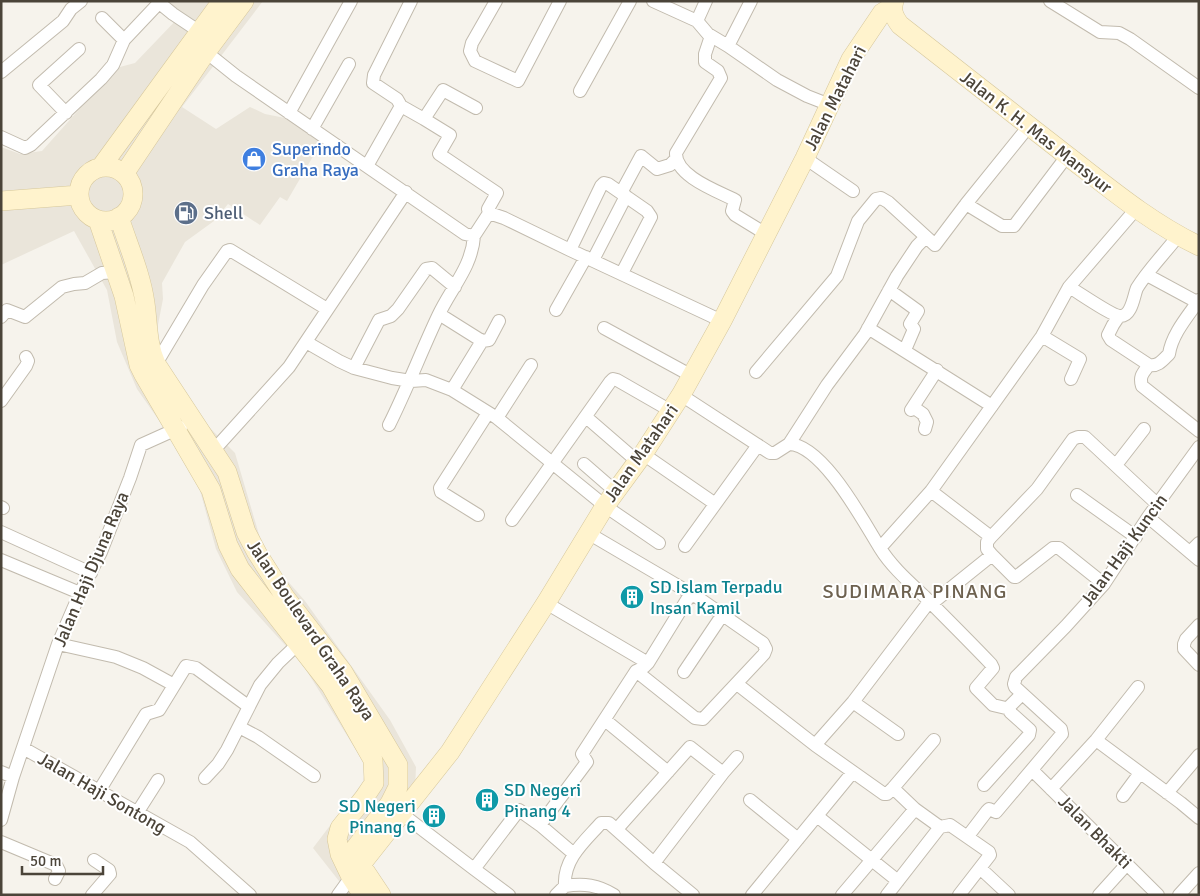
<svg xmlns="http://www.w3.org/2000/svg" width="1200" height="896" font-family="Signika,sans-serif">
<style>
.residential{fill:#eae5da}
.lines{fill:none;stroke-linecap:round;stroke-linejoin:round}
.street-casing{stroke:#c2bbae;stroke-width:14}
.secondary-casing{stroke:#d6c79b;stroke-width:20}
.street{stroke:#fff;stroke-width:12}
.secondary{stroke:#fff3cd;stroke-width:19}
.labels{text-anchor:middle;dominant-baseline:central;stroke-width:4;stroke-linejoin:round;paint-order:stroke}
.street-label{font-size:18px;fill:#4b4439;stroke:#fff}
.shop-label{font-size:18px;fill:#366cbe;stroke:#fff;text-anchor:start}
.service-label{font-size:18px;fill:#4e5e75;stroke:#fff;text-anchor:start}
.culture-label{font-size:18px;fill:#0d838f;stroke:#fff;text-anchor:start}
.quarter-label{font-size:20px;letter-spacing:1px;fill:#6e6250;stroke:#fff}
</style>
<rect width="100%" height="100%" fill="#f6f3ec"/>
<path class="residential" d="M164 1H263L182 107 216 129 250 107 265 114 285 118 322 141 287 201 280 197 260 225 228 204 214 221 185 242 162 283 163 299 151 361 160 378 235 453 265 555 305 601 390 720 416 767 415 790 364 866 388 895H350L313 848 363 782 366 766 303 665 237 592 216 549 195 472 137 389 117 342 107 290 74 231 1 265V147L20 154 42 151 116 68 135 63 181 15Z"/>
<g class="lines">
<g class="street-casing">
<path id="street" d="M157 1 173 14 200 32
M496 1 472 43 470 51 475 61 518 81 560 1
M653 1 697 21 708 34 728 46 777 80 807 96 830 105
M1050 1 1100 32 1119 33 1130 39 1199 88
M102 18 124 40
M697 21 706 1
M711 36 705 54V62L718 71 721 78 676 153C675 176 717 191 735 200L732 211 735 215 766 234
M728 46 751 1
M206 52 236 76 465 234 474 236 489 213 504 218 570 250 722 321
M1 72 63 21 71 9 81 1
M580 91 630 1
M401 106 424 119 443 90 476 108
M66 113 39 85 79 49
M289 113 351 1
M424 119 450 135 439 154 497 193 488 209 489 213
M312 129 349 64
M1 137 25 148 31 145 101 79 113 65 124 40 159 3
M805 158 853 191
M367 166 401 106 397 99 373 83 374 75 411 1
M621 193 641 156 657 169 670 165 676 159
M966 204 1002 226H1014L1067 156
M570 250 601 186 604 183 608 184 647 211 651 217 622 273
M593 260 626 196
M1147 275 1197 302
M1069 287C1078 292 1112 316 1120 316 1132 317 1134 294 1137 288 1148 270 1165 253 1178 236
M889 290 918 311 910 324 914 329 905 350
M556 310 586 257
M439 314 482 341
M1119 316 1113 325 1108 335 1111 340 1149 365C1143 373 1139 376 1142 386L1199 431
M1 317 7 310 25 317 62 287 74 284 85 283 102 273 116 272
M604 328 692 376
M868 328 992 406
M1042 336 1080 359 1071 379
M306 342 339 361 354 368 392 378 411 381 426 380 452 390 497 418 605 506 659 543
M156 364 203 285 227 251 230 250 327 309
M1149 365C1158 367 1163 360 1169 354 1172 334 1188 316 1199 300
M354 368 379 320 391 316 398 309 426 269 432 268 455 287
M756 372 837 276 858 221 876 199 881 198 888 202 935 245 966 204 1029 126
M452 390 482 341 489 340 499 321
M681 395 770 453H775L789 444 827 385 865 334 897 276 917 246 926 237
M1 401 26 366 28 361 26 357
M913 407 923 414 927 422 925 429
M911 410 937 370
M586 417 638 462
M497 418 531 365
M389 425C407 389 421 352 438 316 451 288 472 267 474 236
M789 444C823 445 863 521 880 548 891 566 908 581 924 596 946 618 969 641 991 664L993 668 976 688 993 705 1010 709
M213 451 289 367 406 192
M643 454 714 503
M584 464 615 491
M1116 465 1144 429
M931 491 991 537 1037 489 1073 439 1078 437H1085L1157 504
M1077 495 1136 537
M1 507 3 508
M478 515 441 492 440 488 488 413
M1148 517 1199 560
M512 520 610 382 613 379 617 380 671 411
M1 532 91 573
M588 533 697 597 763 643 766 649 764 654 703 719 695 718 636 671
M991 537 987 542V549L992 555 1014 577H1016L1053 548H1059L1104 584
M685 546 758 445
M880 548 931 491 1042 336 1069 287 1136 209
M1190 552 1199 543
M1 560 80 593
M546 603 648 663
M931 604 992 555
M1199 625 1186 639 1184 644V649L1199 665
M58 644 116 657 143 668 174 685
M684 672 723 614
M737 684 815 745 884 794H887L893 788 934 740
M853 702 898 734
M605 720 668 772
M239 727 258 737 314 776
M1096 740 1181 803 1199 818
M815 745 853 702 929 602
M23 748 190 842 250 895
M1032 770 1158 895
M1 772 13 777
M205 778 218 764 227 750 260 685 278 663 299 643
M984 785 1029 735 1030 730 1010 712V706L1022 694
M1051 789 1096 740 1138 687
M99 791 146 714 159 710 186 666 196 668 248 706
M1167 793 1199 755
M1123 796 1140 773
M750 800 798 839
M137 813 158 780
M402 814 474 869 509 895
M817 816 898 881
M1 820 13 777 58 644 80 593 101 552 130 478 141 445 181 427
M540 825 587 762 582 754 636 671 644 667 648 663 688 598 693 596
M940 827 950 825 989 852 990 855 959 895
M617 829 690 747 723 773
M968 836 987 811 989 809 996 812 1062 734 1061 729 1015 687 1014 684 1016 677 1066 626 1104 584 1148 517 1199 447
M1 842 56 865 59 871 55 879
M654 863 723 773 737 757
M980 868 1009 895
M474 869 519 810 540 825 574 854
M565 886C563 859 585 841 601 823H609L654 863 693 895
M92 895 110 874 109 870 94 860
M338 895 351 877
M556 895 565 886C584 883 598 885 614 895
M752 895 852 773
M842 895 915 809
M887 895 940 827 915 809 893 788
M1099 895 1127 864
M1179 895 1199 873"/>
</g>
<g class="secondary-casing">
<path id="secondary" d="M894 1C891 11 894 17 900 25 955 68 1010 111 1065 154 1108 187 1149 222 1199 246
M101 167 222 1
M79 194a27 27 0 1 1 54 0a27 27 0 1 1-54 0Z
M124 174 206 52 244 1
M1 201 79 195
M119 217C128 245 141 274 145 303 148 324 147 344 156 364L227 472 246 532 257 553 285 597 343 672 398 765V787L390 803 356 847 355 856 381 895
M98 220 124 296 139 365 144 375 211 490 228 545 240 569 331 686 373 760 374 783 364 798 340 828 337 839 340 854 351 877 363 895
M351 877 450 752 546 603 605 506 643 454 681 395 722 321 805 158 851 59 882 13 892 7"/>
</g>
<use href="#street" class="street"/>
<use href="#secondary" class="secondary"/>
</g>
<defs>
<g id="shop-disc" transform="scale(1.25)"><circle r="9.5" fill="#3f7fe0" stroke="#fff"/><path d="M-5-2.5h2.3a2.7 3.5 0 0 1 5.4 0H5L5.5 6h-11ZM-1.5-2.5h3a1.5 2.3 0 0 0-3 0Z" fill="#fff"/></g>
<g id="fuel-disc" transform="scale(1.25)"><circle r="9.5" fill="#5c6f8a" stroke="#fff"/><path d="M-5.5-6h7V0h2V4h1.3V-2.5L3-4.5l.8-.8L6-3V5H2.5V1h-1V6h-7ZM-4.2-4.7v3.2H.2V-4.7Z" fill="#fff"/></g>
<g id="building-disc" transform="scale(1.25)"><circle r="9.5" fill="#0f9aa8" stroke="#fff"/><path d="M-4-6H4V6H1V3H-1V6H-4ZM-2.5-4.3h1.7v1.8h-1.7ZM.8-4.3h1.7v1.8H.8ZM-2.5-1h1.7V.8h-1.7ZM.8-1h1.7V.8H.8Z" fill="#fff"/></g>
</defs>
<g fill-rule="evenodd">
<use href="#shop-disc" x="254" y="159"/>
<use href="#fuel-disc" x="186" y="213"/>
<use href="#building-disc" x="632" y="597"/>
<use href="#building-disc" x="487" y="800"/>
<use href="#building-disc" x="434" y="816"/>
</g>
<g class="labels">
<g class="street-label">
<text transform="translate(835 98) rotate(-63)">Jalan Matahari</text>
<text transform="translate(1036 132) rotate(38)">Jalan K. H. Mas Mansyur</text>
<text transform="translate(641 453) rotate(-55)">Jalan Matahari</text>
<text transform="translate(1124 550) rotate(-54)">Jalan Haji Kuncin</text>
<text transform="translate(91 569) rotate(-67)">Jalan Haji Djuna Raya</text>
<text transform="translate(311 630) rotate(56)">Jalan Boulevard Graha Raya</text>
<text transform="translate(102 793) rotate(30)">Jalan Haji Sontong</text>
<text transform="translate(1095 832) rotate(45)">Jalan Bhakti</text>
</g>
<g class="shop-label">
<text x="272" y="149">Superindo<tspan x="272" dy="21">Graha Raya</tspan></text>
</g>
<g class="service-label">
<text x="204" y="213">Shell</text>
</g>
<g class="culture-label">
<text x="650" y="587">SD Islam Terpadu<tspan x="650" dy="21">Insan Kamil</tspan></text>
<text x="504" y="790">SD Negeri<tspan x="504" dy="21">Pinang 4</tspan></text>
<text x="416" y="806" text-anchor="end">SD Negeri<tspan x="416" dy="21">Pinang 6</tspan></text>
</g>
<g class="quarter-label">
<text x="915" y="591">SUDIMARA PINANG</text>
</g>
</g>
<rect width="1200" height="896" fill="none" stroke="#4b4439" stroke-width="5"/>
<path d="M22 866v8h81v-8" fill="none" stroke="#4b4439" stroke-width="2.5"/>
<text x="30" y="866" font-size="15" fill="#4b4439" stroke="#ffffff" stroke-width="4" paint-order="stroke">50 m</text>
</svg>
